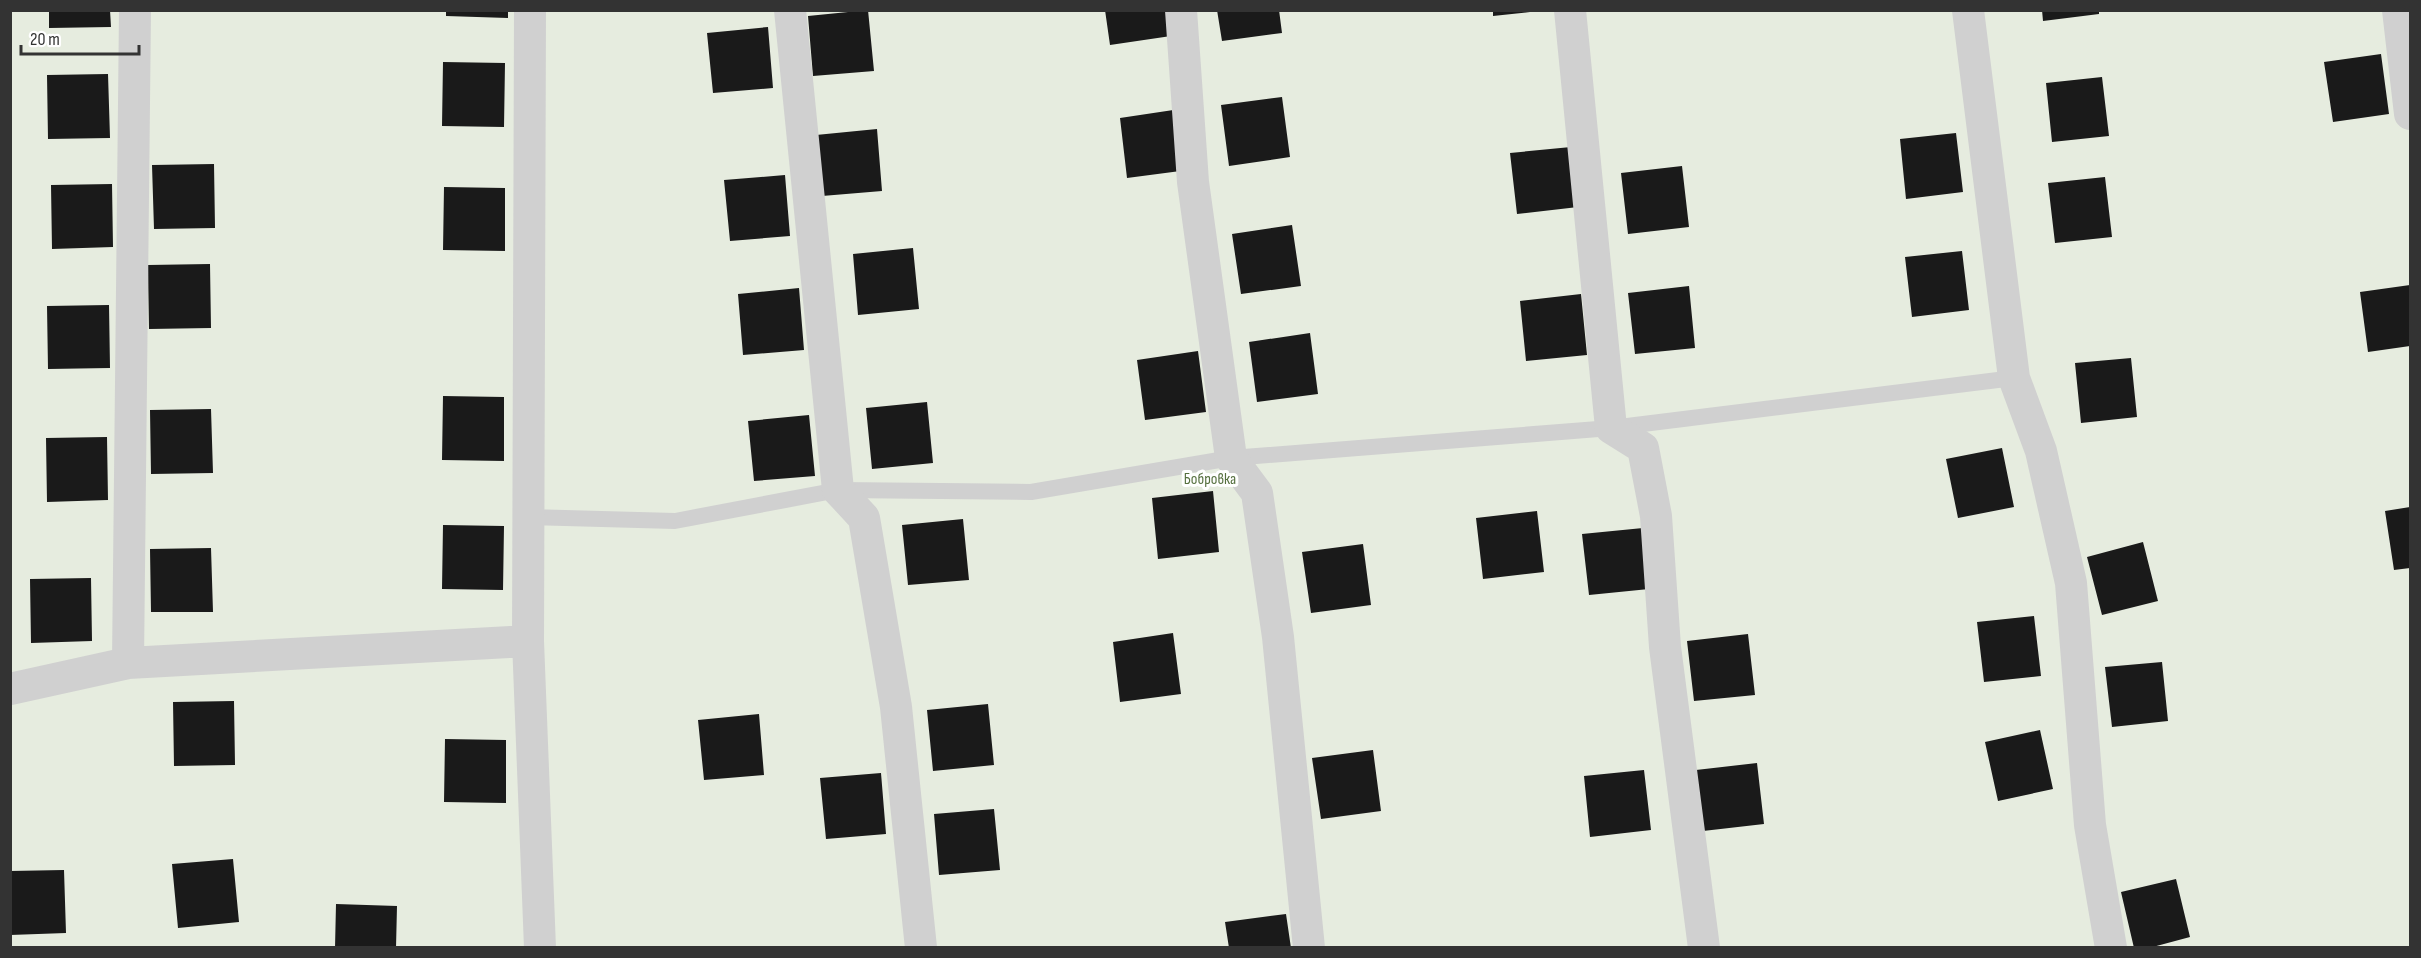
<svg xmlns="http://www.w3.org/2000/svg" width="2421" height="958" font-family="'Sofia Sans Condensed',sans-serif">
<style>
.green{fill:#e6ecdf}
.building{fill:#1a1a1a}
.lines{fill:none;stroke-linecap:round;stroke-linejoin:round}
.service{stroke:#d0d0d0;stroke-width:16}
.minor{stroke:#d0d0d0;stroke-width:32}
.labels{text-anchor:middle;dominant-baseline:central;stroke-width:6;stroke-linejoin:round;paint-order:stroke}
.park-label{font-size:16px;fill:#56703f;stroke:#fff}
</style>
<rect width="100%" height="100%" fill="#fff"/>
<path class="green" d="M11 11H2410V947H11Z"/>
<path class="building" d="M49 10H110L111 27 49 28Z
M446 10H508V18L446 16Z
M868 10 874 71 813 76 808 16Z
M1105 10H1167L1171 36 1110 45Z
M1217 10H1279L1282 33 1222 41Z
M1493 10H1530V12L1493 16Z
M2042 10H2099V14L2043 21Z
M768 27 773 88 713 93 707 33Z
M2381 54 2389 114 2333 122 2324 62Z
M443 62 505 63 504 127 442 126Z
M108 74 110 138 48 139 47 75Z
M2102 77 2109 136 2052 142 2046 83Z
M1282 97 1290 157 1229 166 1221 105Z
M1180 109 1188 170 1127 178 1120 118Z
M877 129 882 191 822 196 816 135Z
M1956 133 1963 192 1906 199 1900 139Z
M1571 147 1578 207 1517 214 1510 153Z
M214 164 215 228 154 229 152 165Z
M1682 166 1689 227 1628 234 1621 173Z
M785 175 790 236 730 241 724 180Z
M2105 177 2112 237 2055 243 2048 183Z
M112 184 113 247 52 249 51 185Z
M444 187 505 188V251L443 250Z
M1292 225 1301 286 1241 294 1232 234Z
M913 248 919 309 858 315 853 254Z
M1962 251 1969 310 1912 317 1905 257Z
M210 264 211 328 149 329 148 265Z
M2410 285V346L2368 352 2360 292Z
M1689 286 1695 348 1635 354 1628 293Z
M799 288 804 350 743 355 738 294Z
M1581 294 1587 355 1526 361 1520 301Z
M109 305 110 368 48 369 47 306Z
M1310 333 1318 394 1257 402 1249 342Z
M1198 351 1206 412 1145 420 1137 360Z
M2131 358 2137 417 2081 423 2075 363Z
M443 396 504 397V461L442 460Z
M927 402 933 463 872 469 866 408Z
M211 409 213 473 151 474 150 410Z
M809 415 815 476 754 481 748 421Z
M107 437 108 500 47 502 46 438Z
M2002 448 2014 507 1958 518 1946 459Z
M1213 491 1219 552 1158 559 1152 498Z
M2410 507V568L2394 570 2385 511Z
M1537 511 1544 572 1483 579 1476 518Z
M963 519 969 580 908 585 902 525Z
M443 525 504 526 503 590 442 589Z
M1643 528 1649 589 1589 595 1582 534Z
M2143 542 2158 601 2102 615 2087 557Z
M1363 544 1371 605 1311 613 1302 552Z
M211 548 213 612H151L150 549Z
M91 578 92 641 31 643 30 579Z
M2034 616 2041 676 1984 682 1977 622Z
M1173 633 1181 694 1120 702 1113 642Z
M1748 634 1755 695 1694 701 1687 641Z
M2162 662 2168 721 2112 727 2105 667Z
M234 701 235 765 174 766 173 702Z
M988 704 994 765 933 771 927 710Z
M759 714 764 775 704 780 698 720Z
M2040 730 2053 789 1998 801 1985 742Z
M445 739 506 740V803L444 802Z
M1373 750 1381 811 1321 819 1312 758Z
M1757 763 1764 824 1703 831 1696 770Z
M1644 770 1651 830 1590 837 1584 776Z
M881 773 886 834 826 839 820 778Z
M994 809 1000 870 939 875 934 814Z
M233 859 239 922 178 928 172 864Z
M64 870 66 933 10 935V871Z
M2176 879 2190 937 2149 948H2134L2121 892Z
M336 904 397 906 396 948H335Z
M1286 914 1291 948H1229L1225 922Z"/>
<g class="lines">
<path class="service" d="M528 517 675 521 838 490 1031 492 1231 458 1611 428 2014 378"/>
<path class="minor" d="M530 10 528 641 540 948
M790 10 838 490 864 518 896 707 921 948
M1181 10 1193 182 1231 458 1257 493 1278 637 1309 948
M1570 10 1611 428 1643 448 1656 516 1665 647 1704 948
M1968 10 2014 378 2041 451 2071 583 2090 825 2111 948
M2398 10 2410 114
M128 663 135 10
M10 689 128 663 528 641"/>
</g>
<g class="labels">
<g class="park-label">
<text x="1210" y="479">Бобровка</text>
</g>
</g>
<rect width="2421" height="958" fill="none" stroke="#333333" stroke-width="24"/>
<path d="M21 45v9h118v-9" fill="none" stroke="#333333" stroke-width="3"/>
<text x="30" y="45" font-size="18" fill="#333333" stroke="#ffffff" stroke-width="4.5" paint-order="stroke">20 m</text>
</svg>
